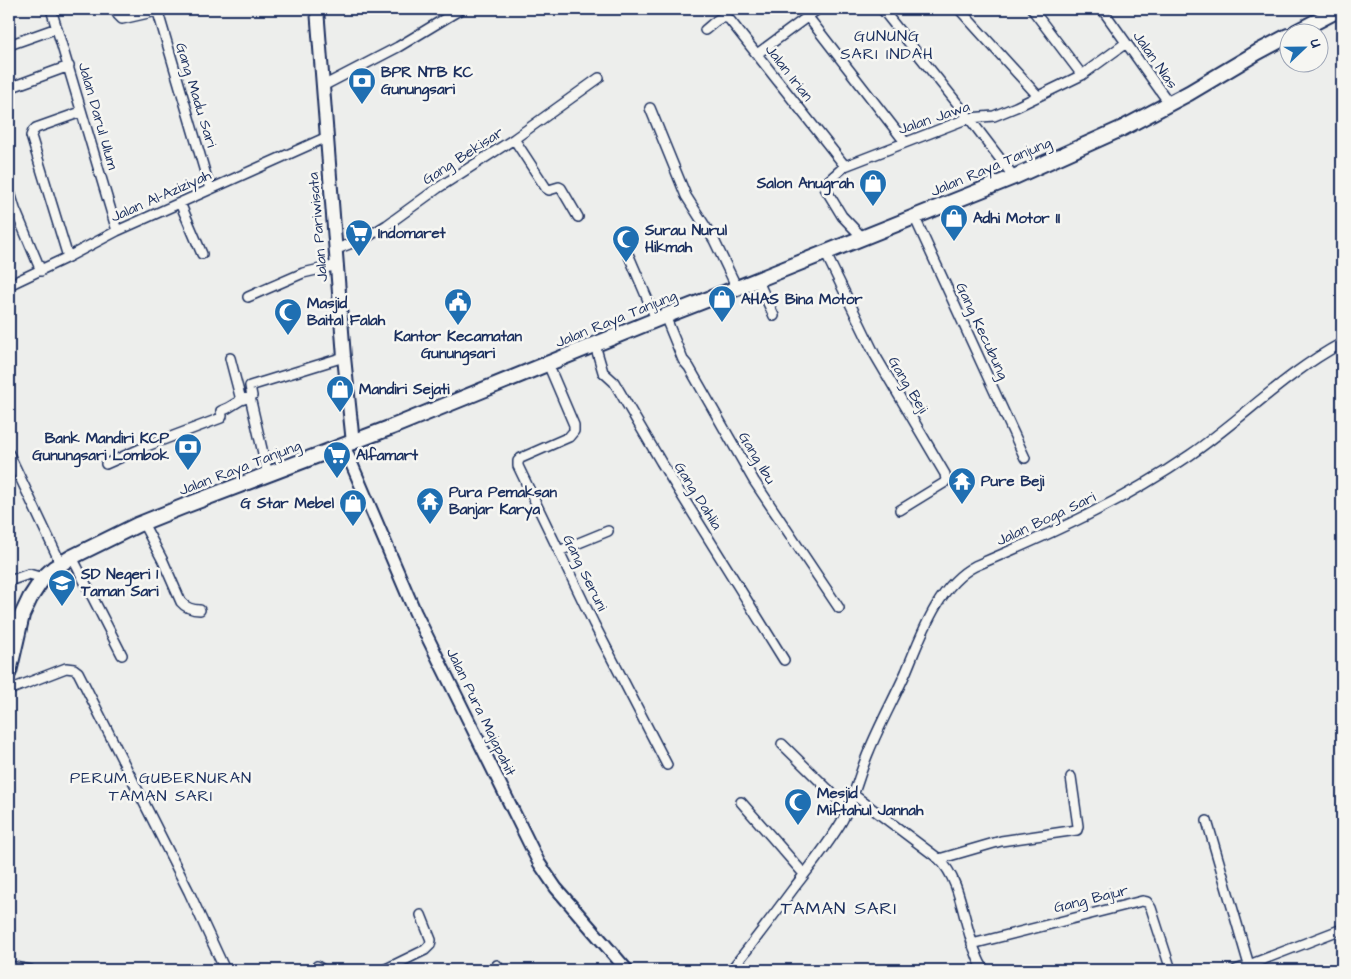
<svg xmlns="http://www.w3.org/2000/svg" width="1351" height="979" font-family="'Architects Daughter',sans-serif">
<style>
.lines{fill:none;stroke-linecap:round;stroke-linejoin:round}
.minor-casing{stroke:#1b2f5e;stroke-width:12}
.tertiary-casing{stroke:#1b2f5e;stroke-width:15}
.secondary-casing{stroke:#1b2f5e;stroke-width:16}
.primary-casing{stroke:#1b2f5e;stroke-width:18}
.minor{stroke:#f6f6f2;stroke-width:9}
.tertiary{stroke:#f6f6f2;stroke-width:11}
.secondary{stroke:#f6f6f2;stroke-width:12}
.primary{stroke:#f6f6f2;stroke-width:14}
.labels{text-anchor:middle;dominant-baseline:central;stroke-width:5;stroke-linejoin:round;paint-order:stroke}
.street-label{font-size:15px;fill:#1b2f5e;stroke:#f6f6f2}
.poi-label{font-size:15px;font-weight:bold;fill:#1b2f5e;stroke:#f6f6f2;text-anchor:start}
.neighbourhood-label{font-size:16px;letter-spacing:1px;fill:#1b2f5e;stroke:#f6f6f2}
.quarter-label{font-size:18px;letter-spacing:1px;fill:#1b2f5e;stroke:#f6f6f2}
</style>
<rect width="100%" height="100%" fill="#edeeec"/>
<filter id="ink" filterUnits="userSpaceOnUse"><feTurbulence type="fractalNoise" baseFrequency=".02" numOctaves="2"/><feDisplacementMap in="SourceGraphic" scale="10" xChannelSelector="R" yChannelSelector="G"/><feConvolveMatrix kernelMatrix="1 2 1 2 8 2 1 2 1" color-interpolation-filters="sRGB"/></filter>
<g filter="url(#ink)">
<g class="lines">
<g class="minor-casing">
<path id="minor" d="M51 9 117 231
M115 9 118 15 122 19 157 11
M157 9 210 189
M882 9 969 118 1014 177
M959 9 1038 96
M1032 9 1082 75
M1102 9 1169 103
M808 17 905 142
M705 30C713 24 720 14 729 19L845 166
M9 45 57 28
M757 54 818 9
M323 86 398 47 461 9
M9 88 69 66
M650 108 686 196 714 240 737 288
M514 139 546 188 549 190 559 187 561 188 578 217
M9 189 15 209 41 271
M180 203 202 254
M914 216 1025 458
M862 237 842 216 825 188 827 182 845 166 969 118 994 116 1016 107 1082 75 1126 43
M337 249 367 237 387 225 438 188 514 139 599 78
M825 252 875 355 945 474 946 480 944 483 900 510
M629 256 656 319
M68 257 31 136 33 131 36 128 81 112
M757 279 774 316
M9 285 68 257 117 231 327 137
M248 297 303 273 338 265
M665 316 683 360 689 367 754 481 839 608
M595 345 603 372 614 382 661 462 784 660
M230 358 241 400 250 397 268 475
M548 364 574 425V431L569 437 521 458 518 461V466L594 624 667 765
M250 397 252 396 250 386 344 357
M9 454 61 564
M106 464 147 446 221 418 222 416 221 411 228 408 241 400
M143 523 163 561 181 602C186 608 192 610 200 610
M559 551 608 531
M72 557 122 655
M9 581 29 574 43 578
M9 690 66 668 74 669 78 672 189 892 225 970
M782 744 848 809
M854 795 939 859C962 881 963 924 976 953 978 959 980 965 985 970
M741 802 804 874
M1207 821 1249 965
M939 859 1001 841 1077 830 1078 826 1071 777
M972 944 1142 901 1147 902 1151 908 1171 970
M497 965 500 970
M9 966 30 970
M317 966 323 970
M384 970 425 950 430 945 431 940 421 915
M731 970C752 944 773 916 793 889 810 867 828 845 842 821 854 799 859 774 869 751 880 724 894 699 906 672 921 636 938 585 975 566 1050 534 1122 502 1190 455 1242 419 1286 373 1342 343
M1236 970 1342 929"/>
</g>
<g class="tertiary-casing">
<path id="tertiary" d="M344 446 415 612 539 863 556 888 627 970"/>
</g>
<g class="secondary-casing">
<path id="secondary" d="M317 9 344 357 353 443"/>
</g>
<g class="primary-casing">
<path id="primary" d="M1296 32 1340 9
M9 672 22 615 30 598 43 578 54 568 72 557 137 525 182 507 392 427 665 316 737 288 1014 177 1123 128 1189 93 1258 52 1288 36"/>
</g>
<use href="#minor" class="minor"/>
<use href="#tertiary" class="tertiary"/>
<use href="#secondary" class="secondary"/>
<use href="#primary" class="primary"/>
</g>
</g>
<defs>
<g id="bank-pin" transform="scale(1.4375)"><path d="M0 17L-7.5 6A9.5 9.5 0 1 1 7.5 6Z" fill="#1f6fb2" stroke="#f6f6f2"/><path d="M-6-4H6V4H-6ZM0-2.3a2.3 2.3 0 1 0 0 4.6a2.3 2.3 0 1 0 0-4.6Z" fill="#fff"/></g>
<g id="shop-pin" transform="scale(1.4375)"><path d="M0 17L-7.5 6A9.5 9.5 0 1 1 7.5 6Z" fill="#1f6fb2" stroke="#f6f6f2"/><path d="M-5-2.5h2.3a2.7 3.5 0 0 1 5.4 0H5L5.5 6h-11ZM-1.5-2.5h3a1.5 2.3 0 0 0-3 0Z" fill="#fff"/></g>
<g id="supermarket-pin" transform="scale(1.4375)"><path d="M0 17L-7.5 6A9.5 9.5 0 1 1 7.5 6Z" fill="#1f6fb2" stroke="#f6f6f2"/><path d="M-6-5.5h2.5l.6 2H6L4.5 2H-2.5L-4.4-4H-6ZM-1.5 3.2a1.3 1.3 0 1 0 .1 0ZM3 3.2a1.3 1.3 0 1 0 .1 0Z" fill="#fff"/></g>
<g id="mosque-pin" transform="scale(1.4375)"><path d="M0 17L-7.5 6A9.5 9.5 0 1 1 7.5 6Z" fill="#1f6fb2" stroke="#f6f6f2"/><path d="M3.5-4.9A6 6 0 1 0 3.5 4.9A5 5 0 1 1 3.5-4.9Z" fill="#fff"/></g>
<g id="civic-pin" transform="scale(1.4375)"><path d="M0 17L-7.5 6A9.5 9.5 0 1 1 7.5 6Z" fill="#1f6fb2" stroke="#f6f6f2"/><path d="M-.6-6.5H3V-4.5H.6V-3L4-1V1h2V6H-6V1h2V-1L-.6-3ZM-1.2 2.5V6h2.4V2.5Z" fill="#fff"/></g>
<g id="temple-pin" transform="scale(1.4375)"><path d="M0 17L-7.5 6A9.5 9.5 0 1 1 7.5 6Z" fill="#1f6fb2" stroke="#f6f6f2"/><path d="M0-6L5-2H3V0L6.5 2.5H4V6H1.5V3h-3V6H-4V2.5H-6.5L-3 0V-2H-5Z" fill="#fff"/></g>
<g id="school-pin" transform="scale(1.4375)"><path d="M0 17L-7.5 6A9.5 9.5 0 1 1 7.5 6Z" fill="#1f6fb2" stroke="#f6f6f2"/><path d="M0-5L7-2L0 1L-7-2ZM-4 1L0 2.5L4 1V4Q0 6-4 4Z" fill="#fff"/></g>
</defs>
<g fill-rule="evenodd">
<use href="#bank-pin" x="362" y="81"/>
<use href="#shop-pin" x="873" y="183"/>
<use href="#shop-pin" x="954" y="218"/>
<use href="#supermarket-pin" x="359" y="233"/>
<use href="#mosque-pin" x="626" y="239"/>
<use href="#shop-pin" x="722" y="299"/>
<use href="#civic-pin" x="458" y="302"/>
<use href="#mosque-pin" x="288" y="312"/>
<use href="#shop-pin" x="340" y="389"/>
<use href="#bank-pin" x="188" y="447"/>
<use href="#supermarket-pin" x="337" y="455"/>
<use href="#temple-pin" x="962" y="481"/>
<use href="#temple-pin" x="430" y="501"/>
<use href="#shop-pin" x="353" y="503"/>
<use href="#school-pin" x="62" y="583"/>
<use href="#mosque-pin" x="798" y="802"/>
</g>
<g class="labels">
<g class="street-label">
<text transform="translate(1155 60) rotate(55)">Jalan Nias</text>
<text transform="translate(789 73) rotate(52)">Jalan Irian</text>
<text transform="translate(196 95) rotate(73)">Gang Madu Sari</text>
<text transform="translate(98 116) rotate(74)">Jalan Darul Ulum</text>
<text transform="translate(934 118) rotate(-19)">Jalan Jawa</text>
<text transform="translate(463 156) rotate(-33)">Gang Bekisar</text>
<text transform="translate(991 167) rotate(-23)">Jalan Raya Tanjung</text>
<text transform="translate(161 196) rotate(-24)">Jalan Al-Aziziyah</text>
<text transform="translate(318 227) rotate(-95)">Jalan Pariwisata</text>
<text transform="translate(616 319) rotate(-22)">Jalan Raya Tanjung</text>
<text transform="translate(982 331) rotate(65)">Gang Kecubung</text>
<text transform="translate(908 385) rotate(59)">Gang Beji</text>
<text transform="translate(757 458) rotate(59)">Gang Ibu</text>
<text transform="translate(240 468) rotate(-21)">Jalan Raya Tanjung</text>
<text transform="translate(698 496) rotate(58)">Gang Dahlia</text>
<text transform="translate(1046 519) rotate(-25)">Jalan Boga Sari</text>
<text transform="translate(585 573) rotate(64)">Gang Seruni</text>
<text transform="translate(481 712) rotate(64)">Jalan Pura Majapahit</text>
<text transform="translate(1091 899) rotate(-14)">Gang Bajur</text>
</g>
<g class="poi-label">
<text x="381" y="72">BPR NTB KC<tspan x="381" dy="17">Gunungsari</tspan></text>
<text x="854" y="183" text-anchor="end">Salon Anugrah</text>
<text x="973" y="218">Adhi Motor II</text>
<text x="645" y="230">Surau Nurul<tspan x="645" dy="17">Hikmah</tspan></text>
<text x="378" y="233">Indomaret</text>
<text x="741" y="299">AHAS Bina Motor</text>
<text x="307" y="303">Masjid<tspan x="307" dy="17">Baital Falah</tspan></text>
<text x="458" y="336" text-anchor="middle">Kantor Kecamatan<tspan x="458" dy="17">Gunungsari</tspan></text>
<text x="359" y="389">Mandiri Sejati</text>
<text x="169" y="438" text-anchor="end">Bank Mandiri KCP<tspan x="169" dy="17">Gunungsari Lombok</tspan></text>
<text x="356" y="455">Alfamart</text>
<text x="981" y="481">Pure Beji</text>
<text x="449" y="492">Pura Pemaksan<tspan x="449" dy="17">Banjar Karya</tspan></text>
<text x="334" y="503" text-anchor="end">G Star Mebel</text>
<text x="81" y="574">SD Negeri 1<tspan x="81" dy="17">Taman Sari</tspan></text>
<text x="817" y="793">Mesjid<tspan x="817" dy="17">Miftahul Jannah</tspan></text>
</g>
<g class="neighbourhood-label">
<text x="887" y="36">GUNUNG<tspan x="887" dy="18">SARI INDAH</tspan></text>
<text x="161" y="778">PERUM. GUBERNURAN<tspan x="161" dy="18">TAMAN SARI</tspan></text>
</g>
<g class="quarter-label">
<text x="839" y="908">TAMAN SARI</text>
</g>
</g>
<rect width="1351" height="979" fill="none" stroke="#f6f6f2" stroke-width="30"/>
<rect x="15" y="15" width="1321" height="949" fill="none" stroke="#1b2f5e" stroke-width="2" filter="url(#ink)"/>
<g transform="translate(1304 48) rotate(68)"><circle r="24" fill="#f6f6f2" stroke="#9ea6b7"/>
<path d="M0-4L9 19L0 12L-9 19Z" fill="#1f6fb2"/>
<text y="-8" font-size="14" font-weight="bold" text-anchor="middle" fill="#1b2f5e">U</text>
</g>
</svg>
